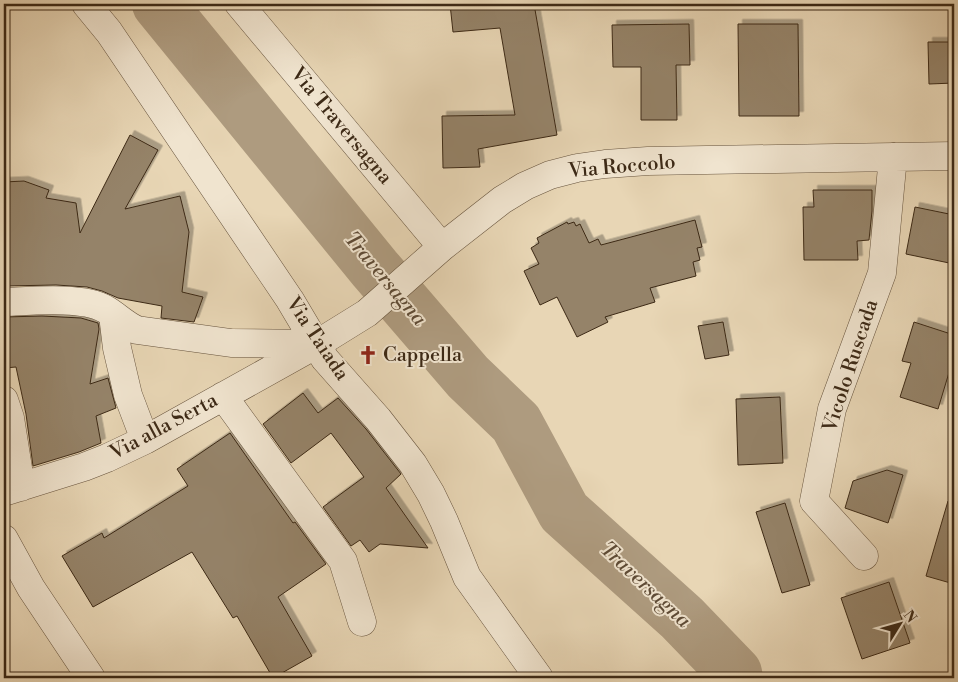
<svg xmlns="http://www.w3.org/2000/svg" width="958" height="682" font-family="'Libre Bodoni',serif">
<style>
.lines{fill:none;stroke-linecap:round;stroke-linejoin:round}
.river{stroke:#ae9b7f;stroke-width:54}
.building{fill:#958369;stroke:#3c2916;filter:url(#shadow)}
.minor-casing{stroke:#67543e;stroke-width:29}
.minor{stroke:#f0e4cf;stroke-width:28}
.labels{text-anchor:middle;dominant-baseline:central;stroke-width:4;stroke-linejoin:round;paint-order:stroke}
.street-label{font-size:20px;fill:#3c2916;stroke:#f0e4cf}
.poi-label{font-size:20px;fill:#3c2916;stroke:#f0e4cf;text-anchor:start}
.water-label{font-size:21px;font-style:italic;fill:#5e4b36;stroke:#f0e4cf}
</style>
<defs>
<filter id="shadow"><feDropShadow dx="4.5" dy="-4.5" stdDeviation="0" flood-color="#0004"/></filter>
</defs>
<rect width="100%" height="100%" fill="#e8d6b5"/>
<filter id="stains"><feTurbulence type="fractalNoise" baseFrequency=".004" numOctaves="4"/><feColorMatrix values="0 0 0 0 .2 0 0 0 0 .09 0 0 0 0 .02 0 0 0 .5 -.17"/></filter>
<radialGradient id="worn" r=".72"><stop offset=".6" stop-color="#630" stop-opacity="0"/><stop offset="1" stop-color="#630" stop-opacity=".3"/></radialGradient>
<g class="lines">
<path class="river" d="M159 4 375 269 468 377 516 423 564 512 682 618 735 673 736 678"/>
</g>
<path class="building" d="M450 4H534L557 135 478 149 480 167 443 168 442 116 515 115 500 28 453 32Z
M689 24 690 65H676L677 120H641V67H613L612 25Z
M738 24H798L799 116H739Z
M928 42H954V83L929 84Z
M130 135 158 150 125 209 180 196 189 232 182 292 203 297 194 322 161 318 162 306 118 298 102 291 87 287 56 285 4 286V182L24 181 49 190 46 198 76 203 80 233Z
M813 190H872V211L869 240 857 241 858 260H804L803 207H814Z
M915 207 954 215V264L906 254Z
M695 220 702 247 697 248 700 260 693 262 696 276 650 288 655 302 605 317 608 322 577 337 557 297 540 305 524 271 539 264 531 248 539 243 537 238 567 222 568 224 574 222 576 226 580 224 589 243 598 239 601 245Z
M42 316 81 318 98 323 99 329 90 384 108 378 116 408 96 416 101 443 79 452 33 466 26 414 16 367 4 368V317Z
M723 322 729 355 705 359 698 326Z
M914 322 954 335V356L938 409 900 397 911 363 902 361Z
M303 393 318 413 338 398 366 429 401 474 386 488 428 548 380 544 369 552 360 540 351 546 323 507 364 477 331 433 291 463 263 424Z
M780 397 783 463 738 465 736 399Z
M230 433 293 523 295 522 326 564 278 597 312 656 273 678 237 616 233 618 192 552 93 607 62 556 102 533 104 538 188 486 177 469Z
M887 470 903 475 888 523 845 508 853 481Z
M948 501 954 502V584L926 576Z
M785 503 810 585 782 593 756 512Z
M889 582 910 643 862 659 841 598Z"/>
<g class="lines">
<g class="minor-casing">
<path id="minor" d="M86 4 109 32 290 300 325 359 378 419 413 464 431 494 444 521 467 577 539 678
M239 4 442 247
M4 302C29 301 84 296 105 309 116 315 125 325 137 330L231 343 315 344
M113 315 117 348 128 395 145 440
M223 396 343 561 362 622
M4 400 10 418 21 487
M4 492 84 467 107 458 145 440 317 344 367 313 442 247 502 200 525 186 550 175 577 168 605 164 648 161 954 156
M4 539 31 588 91 678
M864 556 814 501 832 409 882 273 893 157"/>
</g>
<use href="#minor" class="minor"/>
</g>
<defs>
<g id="church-bare" transform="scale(1.5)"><path d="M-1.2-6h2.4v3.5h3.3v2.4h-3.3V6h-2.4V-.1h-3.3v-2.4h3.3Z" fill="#8f2418" stroke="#f0e4cf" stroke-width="2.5" paint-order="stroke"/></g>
</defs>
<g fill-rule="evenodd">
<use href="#church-bare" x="368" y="355"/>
</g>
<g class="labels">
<g class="street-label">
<text transform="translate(341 126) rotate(50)">Via Traversagna</text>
<text transform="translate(622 167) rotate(-5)">Via Roccolo</text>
<text transform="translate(317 339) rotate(56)">Via Taiada</text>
<text transform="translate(851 366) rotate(-72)">Vicolo Ruscada</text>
<text transform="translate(164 427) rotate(-28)">Via alla Serta</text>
</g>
<g class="poi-label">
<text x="383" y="355">Cappella</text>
</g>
<g class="water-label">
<text transform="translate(385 279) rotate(50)">Traversagna</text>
<text transform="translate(645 585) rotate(43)">Traversagna</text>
</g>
</g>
<rect width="958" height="682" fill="none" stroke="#e8d6b5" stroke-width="20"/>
<rect x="5" y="5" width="948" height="672" fill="none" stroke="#3c2916" stroke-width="2.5"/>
<rect x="10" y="10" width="938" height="662" fill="none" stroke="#3c2916"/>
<g transform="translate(900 624) rotate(53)" stroke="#f0e4cf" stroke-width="4" paint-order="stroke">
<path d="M0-4L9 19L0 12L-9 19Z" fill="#3c2916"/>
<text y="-8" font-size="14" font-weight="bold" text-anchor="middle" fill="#3c2916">N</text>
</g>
<rect width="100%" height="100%" filter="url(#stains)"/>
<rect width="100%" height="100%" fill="url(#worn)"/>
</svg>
